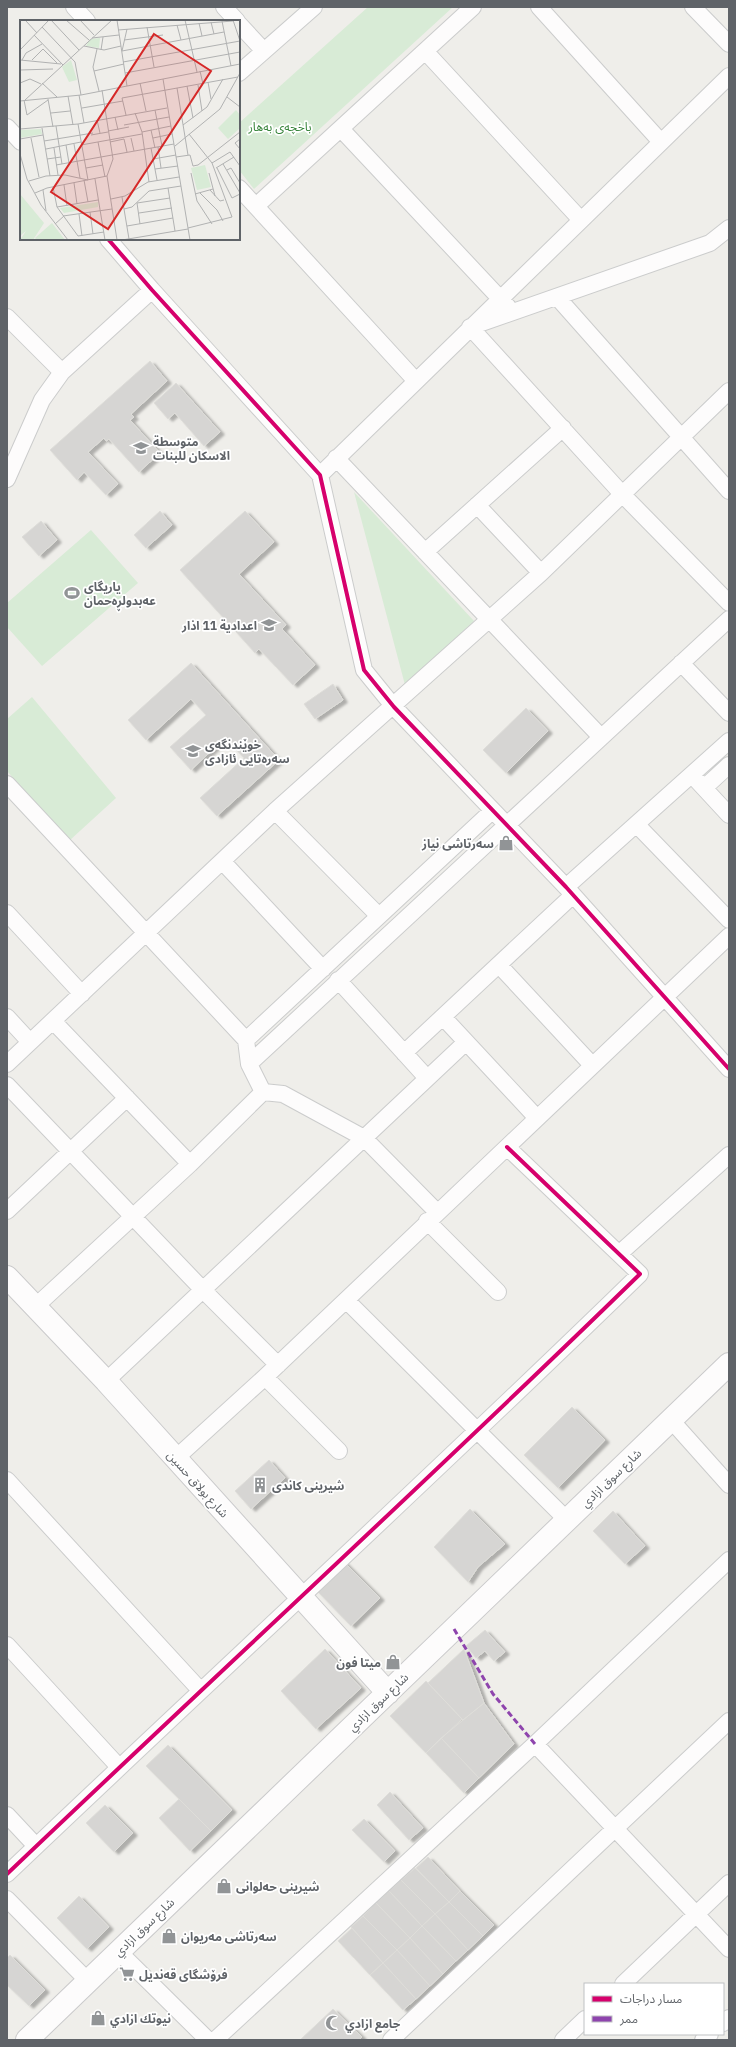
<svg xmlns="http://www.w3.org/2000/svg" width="736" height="2047" font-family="'IBM Plex Sans','Noto Sans Arabic',sans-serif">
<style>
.green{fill:#d8ebd6}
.building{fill:#d6d5d3;stroke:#deddd9;filter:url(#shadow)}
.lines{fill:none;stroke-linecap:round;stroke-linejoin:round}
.street-casing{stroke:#cbcccc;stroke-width:18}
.secondary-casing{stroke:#cacacb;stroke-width:24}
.street{stroke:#fdfcfc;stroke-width:16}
.secondary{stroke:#fdfcfc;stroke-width:22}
.quiet{stroke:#8e44ad;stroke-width:3;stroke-dasharray:6 3;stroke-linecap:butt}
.cycleway-casing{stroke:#fff;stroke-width:6}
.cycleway{stroke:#d6006c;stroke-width:4}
.labels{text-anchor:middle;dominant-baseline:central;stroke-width:3.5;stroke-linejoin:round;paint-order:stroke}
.park-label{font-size:12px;fill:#348238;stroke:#fff}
.poi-label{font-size:12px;font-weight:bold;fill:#5f6368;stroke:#fff;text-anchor:start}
.street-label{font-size:12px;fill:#5f6368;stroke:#fff}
.inset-road{fill:none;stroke:#b1b2b2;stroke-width:1}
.view{fill:#d62828;fill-opacity:0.15;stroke:#d62828;stroke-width:2}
.inset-edge{fill:none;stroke:#5f6368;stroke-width:2}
</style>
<defs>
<filter id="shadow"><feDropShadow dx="4.5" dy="2.5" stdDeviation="1" flood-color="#0004"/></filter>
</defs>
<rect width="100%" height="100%" fill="#efeeea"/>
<path class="green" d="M368 7H453L254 189 239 170V123Z
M354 492 474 621 405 685Z
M91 530 138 583 42 666 7 627V603Z
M32 697 116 798 69 841 7 771V719Z"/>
<path class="building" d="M150 361 167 381 131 414 134 417 130 420 160 453 139 472 109 439 106 441 104 438 88 452 118 484 106 495 84 472 77 480 50 450Z
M176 383 220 432 204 446 175 413 168 419 154 403Z
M160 511 172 525 146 548 134 535Z
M245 511 274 542 239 574 286 625 282 629 315 665 293 685 259 649 255 653 180 570Z
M41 521 57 540 39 556 22 537Z
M191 663 279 760 217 816 200 798 244 758 225 738 191 770 170 747 206 715 191 699 146 740 128 720Z
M333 684 343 700 315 719 304 704Z
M526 708 548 731 506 773 483 750Z
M572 1407 605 1440 558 1488 524 1455Z
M269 1460 285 1478 251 1509 235 1491Z
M470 1509 505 1544 478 1567 468 1582 434 1547Z
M613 1511 645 1546 625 1564 593 1531Z
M343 1561 380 1598 351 1626 315 1589Z
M485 1630 505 1652 494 1661 485 1651 476 1658 466 1646Z
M325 1649 361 1688 316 1729 281 1691Z
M464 1649 484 1703 463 1720 428 1683Z
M426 1681 462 1719 426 1753 390 1716Z
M484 1703 514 1744 479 1778 441 1738Z
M441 1738 479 1778 464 1793 426 1753Z
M168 1745 232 1810 211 1831 146 1766Z
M390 1792 423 1828 409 1840 377 1805Z
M179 1799 211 1831 190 1851 159 1818Z
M105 1805 133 1833 114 1852 86 1823Z
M364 1819 395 1851 384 1862 352 1830Z
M428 1857 460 1891 449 1902 416 1868Z
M415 1868 449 1902 435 1914 401 1880Z
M401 1880 435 1914 422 1926 389 1891Z
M389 1891 422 1926 410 1938 376 1903Z
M460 1891 494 1925 483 1936 449 1902Z
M79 1896 109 1927 87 1949 57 1918Z
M449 1902 483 1936 468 1950 435 1914Z
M376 1903 410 1938 397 1950 363 1916Z
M435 1914 468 1950 456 1961 422 1926Z
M363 1916 397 1950 383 1963 351 1927Z
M422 1926 456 1961 443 1974 410 1938Z
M352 1928 383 1963 370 1975 338 1941Z
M410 1938 443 1974 430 1986 397 1950Z
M397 1950 430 1986 416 1999 383 1963Z
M10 1955 45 1990 29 2006 7 1985V1958Z
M383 1963 416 1999 403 2010 370 1975Z
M333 2009 362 2037 359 2040H300Z"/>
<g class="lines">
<g class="street-casing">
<path id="street" d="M74 7 87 21
M224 7 237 21
M539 7 661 142
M693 7 729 44
M239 24 264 51
M425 51 581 220
M239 73 314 7
M7 127 21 142
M341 129 508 307
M239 188 416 381
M256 206 473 7
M729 228 710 243 470 327 623 495 729 603
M108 239 152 290 320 475 364 670 394 707 566 887 729 1069
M557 297 729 491
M7 317 62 372
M336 458 601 737
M320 475 729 76
M7 479 42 400 62 372 152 290
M477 505 541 573
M425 552 563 428
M681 663 729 713
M692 775 729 815
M7 784 246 1040 249 1064 263 1092
M704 788 729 765
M275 811 379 916
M637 825 729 920
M222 861 323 969
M566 887 729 741
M7 913 82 994
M499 965 592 1065
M338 980 427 1078
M7 1017 30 1042
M443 1017 537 1118
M53 1021 190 1164
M246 1040 492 811
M404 1053 572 896
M7 1064 275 811 541 573 729 391
M249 1064 729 619
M7 1085 203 1290 278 1365
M263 1092 283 1094 364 1138 437 1212
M7 1211 127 1098
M427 1221 498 1292
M620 1253 729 1155
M346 1300 567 1520
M36 1306 190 1164 263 1092
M265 1377 339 1451
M106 1381 466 1042
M671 1420 729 1485
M176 1458 265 1377 729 936
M7 1480 200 1690
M7 1645 119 1767
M535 1744 729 1949
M7 1815 36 1846
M7 1874C218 1673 432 1477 640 1274L507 1147
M7 1899 88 1981
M119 1952 208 2040
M623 1984 729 1883
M723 2023 729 2018
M215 2040 535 1744 729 1560
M391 2040 729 1721
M563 2040 585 2019
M703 2040 710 2034"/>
</g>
<g class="secondary-casing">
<path id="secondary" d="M7 1277 106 1381 388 1693
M27 2040 729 1364"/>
</g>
<use href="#street" class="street"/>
<use href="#secondary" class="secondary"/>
<path class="quiet" d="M454 1629 493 1694 535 1744"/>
<g class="cycleway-casing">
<path id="cycleway" d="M108 239 152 290 320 475 364 670 394 707 566 887 729 1069
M7 1874C218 1673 432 1477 640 1274L507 1147"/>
</g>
<use href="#cycleway" class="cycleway"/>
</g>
<defs>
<g id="school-bare" transform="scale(1.2)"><path d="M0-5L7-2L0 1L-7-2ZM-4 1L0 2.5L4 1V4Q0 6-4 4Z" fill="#919496" stroke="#fff" stroke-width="2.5" paint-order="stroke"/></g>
<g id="stadium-bare" transform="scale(1.2)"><path d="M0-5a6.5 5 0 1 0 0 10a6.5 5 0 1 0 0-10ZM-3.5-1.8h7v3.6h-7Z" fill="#919496" stroke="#fff" stroke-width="2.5" paint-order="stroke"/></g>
<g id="shop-bare" transform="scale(1.2)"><path d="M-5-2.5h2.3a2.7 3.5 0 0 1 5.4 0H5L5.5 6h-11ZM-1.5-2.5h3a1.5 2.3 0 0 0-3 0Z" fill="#919496" stroke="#fff" stroke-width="2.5" paint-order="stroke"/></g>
<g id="building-bare" transform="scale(1.2)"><path d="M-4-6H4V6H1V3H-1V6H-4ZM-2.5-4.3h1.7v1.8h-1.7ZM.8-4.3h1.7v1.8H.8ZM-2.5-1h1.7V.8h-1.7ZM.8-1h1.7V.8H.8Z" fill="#919496" stroke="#fff" stroke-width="2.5" paint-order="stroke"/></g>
<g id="supermarket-bare" transform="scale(1.2)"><path d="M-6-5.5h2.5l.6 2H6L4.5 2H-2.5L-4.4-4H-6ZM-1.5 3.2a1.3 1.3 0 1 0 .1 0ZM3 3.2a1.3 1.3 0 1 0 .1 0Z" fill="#919496" stroke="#fff" stroke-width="2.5" paint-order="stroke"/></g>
<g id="mosque-bare" transform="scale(1.2)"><path d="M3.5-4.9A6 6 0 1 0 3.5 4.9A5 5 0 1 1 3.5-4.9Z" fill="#919496" stroke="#fff" stroke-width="2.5" paint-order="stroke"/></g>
</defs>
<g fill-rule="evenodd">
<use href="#school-bare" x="141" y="448"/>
<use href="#stadium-bare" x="72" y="593"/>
<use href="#school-bare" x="269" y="625"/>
<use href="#school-bare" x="193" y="751"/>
<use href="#shop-bare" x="506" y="843"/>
<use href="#building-bare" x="260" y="1485"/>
<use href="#shop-bare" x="393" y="1662"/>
<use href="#shop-bare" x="224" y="1886"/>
<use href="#shop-bare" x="169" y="1936"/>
<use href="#supermarket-bare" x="127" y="1974"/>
<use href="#shop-bare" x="98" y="2018"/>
<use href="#mosque-bare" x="333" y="2023"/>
</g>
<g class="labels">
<g class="park-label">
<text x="280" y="126">باخچەی بەهار</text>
</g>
<g class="poi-label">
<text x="153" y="441">متوسطة<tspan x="153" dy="14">الاسكان للبنات</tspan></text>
<text x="84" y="586">یاریگای<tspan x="84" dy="14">عەبدولڕەحمان</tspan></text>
<text x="257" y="625" text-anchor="end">اعدادية 11 اذار</text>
<text x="205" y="744">خوێندنگەی<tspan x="205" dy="14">سەرەتایی ئازادی</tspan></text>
<text x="494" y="843" text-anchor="end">سەرتاشی نیاز</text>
<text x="272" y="1485">شیرینی کاندی</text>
<text x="381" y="1662" text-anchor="end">ميتا فون</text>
<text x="236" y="1886">شیرینی حەلوانی</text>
<text x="181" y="1936">سەرتاشی مەریوان</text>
<text x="139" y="1974">فرۆشگای قەندیل</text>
<text x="110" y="2018">نيوتك ازادي</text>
<text x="345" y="2023">جامع ازادي</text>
</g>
<g class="street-label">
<text transform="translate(611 1478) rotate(-44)">شارع سوق ازادي</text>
<text transform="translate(198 1484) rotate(48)">شارع بولاق حسين</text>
<text transform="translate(378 1702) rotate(-44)">شارع سوق ازادي</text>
<text transform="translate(144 1927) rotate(-44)">شارع سوق ازادي</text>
</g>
</g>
<g transform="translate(20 20)">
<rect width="220" height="220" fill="#efeeea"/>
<path d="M70 19 80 18 79 28 66 26ZM51 40 57 60 49 62 42 47ZM216 90 220 95V108L208 119 198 108ZM21 109 22 114 0 118V110ZM185 145 191 167 177 170 171 148ZM0 174 24 203 13 220H0L6 211 0 216ZM78 182V187L44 193 40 188ZM32 203 45 220H17L15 218Z" fill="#d8ebd6"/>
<path class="inset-road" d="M31 0 59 30M46 0 69 20M60 0 74 15M97 0 107 66M165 0 177 52M213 0 220 21M6 1 17 13M202 1 211 46M191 2 194 14M179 3 182 16M157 5 161 20M22 7 55 42M127 7 134 47M107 9 102 31 204 12M98 10 213 1M14 15 43 45M72 18 99 15M104 20 143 15M64 26 84 30 101 26M77 29 73 47 79 71M0 30 29 0M81 30 83 17M0 40 41 44M2 40 6 33 22 24M12 40 23 29 37 43M55 42 61 75M103 42 220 21M0 50 33 49M74 51 104 44M180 51 183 64M105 53 220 32M143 59 170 220M188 62 191 79M0 63 10 59 21 64M22 63 37 77M120 63 126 91M178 65 182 91M167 66 173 98M157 68 168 135M82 70 93 139 87 156 97 220M59 75 64 103M48 76 53 105M207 77 220 87M28 79 33 107M4 80 7 95 28 80M5 80 92 0M0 81 61 75 220 44M62 88 103 81M135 90 142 126M31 93 50 91M115 93 122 112M106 95 102 78 218 57M95 97 98 110M77 100 80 113M104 105 149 97M163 105 187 87 203 59M36 106 42 144M22 108 30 156M0 109 58 104 147 88M131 110 135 128M88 111 109 107M122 112 129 162M122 112 151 106M71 115 88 112M11 118 19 157M111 118 114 131M133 118 152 114M0 119 23 115M104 119 107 132M220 119 215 123 220 129M24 121 73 113M78 122 85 157M90 122 104 119M54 124 60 158M46 125 49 143M61 125 122 114M155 126 200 89 220 53M138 127 141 148M34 128 38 155M131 128 137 160M26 129 61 122M0 134 7 159 21 185 48 220M156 137 170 135 173 146 178 145 220 112M27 139 41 137M133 139 156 135M192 143 210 132 220 146M203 144 220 173M36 145 154 124M66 148 83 145M196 148 214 137M197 148 212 178 220 174M135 149 158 146M207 150 211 148 220 163M171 153 177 181 192 204M189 153 195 176M26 156 45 155 68 160 58 104M75 159 85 220M64 160 68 182M9 161 26 156M54 163 57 184M44 165 47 186M33 167 37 187 58 216 84 212M148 168 155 211M23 170 26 191M190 170 200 181 204 180M15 173 27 168 87 156M180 173 197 190 203 201M175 174 193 169M102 177 109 219M91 179 105 176 128 162 159 157M117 183 150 178M117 183 120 204M37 187 78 180M104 189 112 187 129 171 161 166M70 192 73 214M119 193 152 188M59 194 62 216M43 196 92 189M35 204 44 196M107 206 153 198M168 208 212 197 192 143 169 114M102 220 168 209"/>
<path class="view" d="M134 14 191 51 88 209 31 172Z"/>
<rect width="220" height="220" class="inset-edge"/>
</g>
<rect width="736" height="2047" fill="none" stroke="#5f6368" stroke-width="16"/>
<rect x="584" y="1983" width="140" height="52" fill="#ffffff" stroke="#bfc1c3"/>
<rect x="592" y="1996" width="20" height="6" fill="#d6006c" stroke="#bfc1c3"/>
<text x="620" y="2003" font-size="12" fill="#5f6368">مسار دراجات</text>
<rect x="592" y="2016" width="20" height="6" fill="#8e44ad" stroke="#bfc1c3"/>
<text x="620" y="2023" font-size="12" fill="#5f6368">ممر</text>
</svg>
